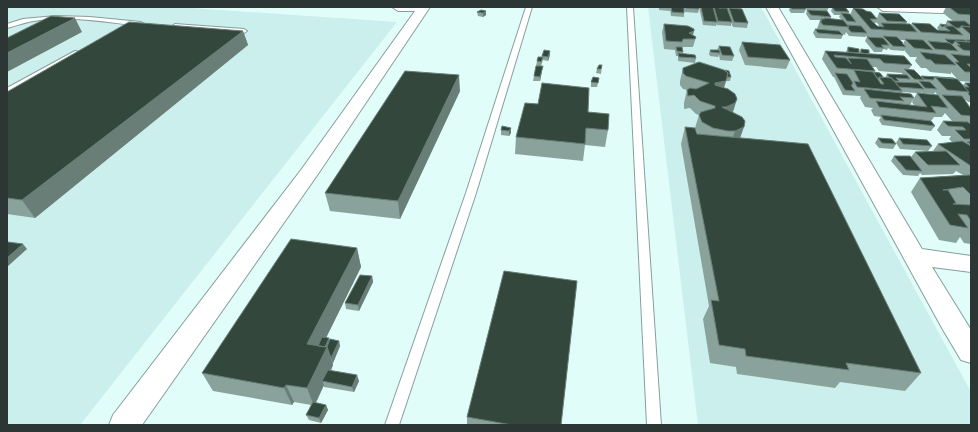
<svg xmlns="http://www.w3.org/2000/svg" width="978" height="432" font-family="Roboto,sans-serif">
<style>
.built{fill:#cbefec}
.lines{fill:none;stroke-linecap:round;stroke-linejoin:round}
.service-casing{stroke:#869f9d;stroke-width:2}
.minor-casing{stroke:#869f9d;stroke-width:2}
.service{fill:#fff;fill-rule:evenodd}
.minor{fill:#fff;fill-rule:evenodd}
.wall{fill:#8aa29c;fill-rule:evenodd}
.shaded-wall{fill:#687e76}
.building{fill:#34473d;stroke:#687e76}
</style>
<rect width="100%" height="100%" fill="#e1fdfa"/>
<path class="built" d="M7 7H177L397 22 80 425H7Z
M648 7H761L971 392V425H698Z"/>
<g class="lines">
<g class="service-casing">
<path id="service" d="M526 7H532L476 193 399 425H385L466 193Z
M627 7H633L661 425H647Z
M56 16 90 17 141 22 144 24 141 26C108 22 73 16 40 20 29 21 18 25 7 28V24L23 19Z
M175 24 244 29 247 31 244 33 173 27 172 26Z
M75 51 80 52 7 93V88Z"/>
</g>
<g class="minor-casing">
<path id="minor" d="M392 7H430L318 174 142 425H109L113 415 301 170 415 11H398Z
M766 7H778L922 249 971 256V272L932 267 971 330V363L961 360 942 328Z
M877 7H971V14L883 11Z"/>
</g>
<use href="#service" class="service"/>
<use href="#minor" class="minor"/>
</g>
<path class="wall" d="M659 7H684V17L671 16 670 9V11L659 10Z
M684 7H698L699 9 698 13 685 12Z
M699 7H740L748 23 747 28 733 27 731 23V26L717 25V23L716 26 703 25Z
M790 7H804L806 9 804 13H791L789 10Z
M805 7H829L827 11 831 17 830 19 842 20 839 17 840 15H834L831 11 832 8 830 7H839L849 12 848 14 850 15 853 8 866 11 877 18 879 13 907 22 906 24 911 25 912 23 937 30 940 31 937 28 940 24 945 25 947 21H953L943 13 946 7H971V82L959 81 951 72V74L930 72 926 68H921L915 61 917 57H910L904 50V51L891 50 888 48 887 50 883 49 882 52H874L865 41 867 37 866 36 865 37 849 36 846 32 845 35 842 34 843 35 841 39 816 38 813 33 815 29H817L820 20H810L806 14 807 10ZM876 22 879 25V26H877L875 24ZM900 40H905L903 44V43Z
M486 11V15L483 17 478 16 477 12Z
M664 24 696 37 693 47H681L683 52V54L696 58 695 63 678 61V56H676L675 50 664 49 662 32Z
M243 31 248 45 35 218 7 214V92Z
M742 42 790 60 786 69 745 65 739 50Z
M719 46 734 56 732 61 720 60 719 55 718 57 710 56 709 54 710 50H717Z
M848 47 859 53 861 49 869 54 912 65 909 69 920 77 921 76 954 78 963 85 965 83H971V102H968L966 100 965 101 971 109V244L964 243 960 237 956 243 939 240 911 192 920 178 963 175 956 171 953 174 922 175 920 173 918 176 903 175 891 161 894 156 911 157 915 152 933 151 938 144 952 142 949 139 951 136H942L937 130 943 121H952L945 113 942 117H934L931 121 935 126 931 131 882 125 879 120 881 117 874 116 871 110 873 108 865 107 860 98 861 96 843 95 834 77H833L822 59 825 51 846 52ZM872 67H876L879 71 902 73V74L904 75 887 74 885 78 874 72 875 71ZM901 92 917 93 912 102 914 105H910L914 98ZM922 92V93L934 94 935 92 941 98 921 93Z
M550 51V55L548 61 543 60 541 66 542 71 540 81H533L537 61 542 57V56Z
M602 65 601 74 596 73 597 69Z
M683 68 731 77 730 81H726L724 88 733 112 740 138 921 373 905 391 840 382 835 388 737 374 736 367 710 363 703 319 709 306 681 144 685 127 698 134 695 128 699 115 696 114 690 108 684 109V103L687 90 683 89 680 85V81Z
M599 78 597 87H591V82Z
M460 91 400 219 330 211 325 193Z
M588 112 608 130 605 147 585 145 583 161 515 154 516 137Z
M511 128V133L509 136 501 135V130Z
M878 138 896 144 893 149 879 148 875 143Z
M899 138 932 146 928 151 900 149 896 143Z
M357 248 361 267 326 338 330 340 339 341 340 346 333 363V365L331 371 359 381 354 392 324 387V385L316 403 326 405 328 410 321 423 309 420 306 415 311 405 294 402 292 405 213 391 202 373Z
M372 276 373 282 359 311 346 309 345 303Z
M467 417 561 425H467Z"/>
<path class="shaded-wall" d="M486 11V15L483 17V13Z
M75 18 82 32 7 72V53Z
M243 31 248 45 35 218 22 200Z
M694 31 692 39 689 33Z
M550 51V55L548 61V57Z
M543 66 540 81V77Z
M459 75 460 91 400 219 398 201Z
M726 81 722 93 711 96 715 83Z
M737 99 733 112 722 120 726 107Z
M744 127 739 141 730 145 735 131Z
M511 128V133L509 136V131Z
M23 244 27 249 7 267V258Z
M357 248 361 267 317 356 307 344Z
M372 276 373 282 359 311 358 305Z
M329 338 331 343 328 350 333 365 325 382 322 381 324 385 314 406 307 388Z
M339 341 340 346 333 363 331 358Z
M357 375 359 381 354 392 352 387Z
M286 385 294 402 292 405 284 388Z
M326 405 328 410 321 423 319 418Z"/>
<path class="building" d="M671 7H684V13L672 12Z
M686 7H698L699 9 686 8Z
M701 7H713L717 22 704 21Z
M714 7H727L719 8H727L732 22 718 21Z
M791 7H804L806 9H792Z
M832 7H845L849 12 835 11Z
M949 7H971V10H970H971V15L958 14Z
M729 8 742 9 748 23 734 22Z
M853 8 863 9 866 11 871 12 877 19H870L877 26 884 27 881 23 910 24 917 32 871 29Z
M481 10 486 11 483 13 477 12Z
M807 10 827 11 831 17 811 15Z
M841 13 850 14 856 22 847 21Z
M879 13 899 14 907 22 887 21Z
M51 16 75 18 7 53V38Z
M824 18 843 20 849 27 823 25 820 21H822L821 19H825Z
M947 21H965L971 26V27L961 26 960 28H956Z
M129 22 243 31 22 200 7 198V92Z
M912 23 930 24 937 30 950 31 944 26H953L963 35 921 32Z
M664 24 688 26 694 29V31L689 33 696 37 695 39H683L682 42 666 41Z
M940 24 947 25 948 26H944L943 27H942Z
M847 25 861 26 867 33 851 32 848 28 849 27Z
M961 26 971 27V34H970Z
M815 29 839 31 843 35 818 33Z
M883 36 897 37 903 43H902L906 47 893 46Z
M867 37 883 38 889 45H881L884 48 876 47Z
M905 39 923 40 933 50 914 48Z
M945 39 965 40 967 42 955 41 953 44H951L950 43 948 42Z
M966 40H971V42H968Z
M928 41 950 43 958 51 935 49Z
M955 41 971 42V51L963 50 957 45H960Z
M742 42 780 45 790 60 748 57Z
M719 46 730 47 734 56 722 55Z
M676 47H682L683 52 677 51Z
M848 47 859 49V53L848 52Z
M861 49 869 50V54L861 53Z
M544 50 550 51 548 57 542 56Z
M710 50H719L720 53 711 52Z
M825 51 904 56 912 65 884 63 880 59 834 55 835 57 846 58 851 64 848 58 867 59 875 71 837 68Z
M920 52 945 55 956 65 935 64 931 60 926 59Z
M678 53 695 55 696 58 679 57Z
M951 54 971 56V64H967L971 68V72H965L955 62H959Z
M538 57H543L541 62 537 61Z
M699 62 724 70 728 73 726 81 715 83V85L728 89 735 94 737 99 735 103 726 107H722L742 117 745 121 744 127 735 131H728L713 128 702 122 699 115 701 112 715 108V106L700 101 694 95 688 96 687 90 690 88 696 89 709 83 686 76 683 73V68Z
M599 65H602L601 69H597Z
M536 66H543L540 77 534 76Z
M904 69 914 70 924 80 914 79Z
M725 70 729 71 731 77H727L728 73Z
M854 70 873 72 881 84H884L879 77 892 78 902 91 857 87 854 81 860 82Z
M405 71 459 75 398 201 325 193Z
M874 72 880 73 884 78 879 77 878 79 874 73Z
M835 73 847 74 853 83 852 85H851L855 91 845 90Z
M887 74 907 75 910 79 896 78 899 81H893L892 78H890Z
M921 76 954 78V79L935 77 933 80 924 79Z
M593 77 599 78 598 83 591 82Z
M935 77 957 79 969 92 947 90Z
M919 81 930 82 937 89 925 88Z
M895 82 918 83 924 89 899 87Z
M542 83 589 88 588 112 609 114 608 130 586 128 585 144 516 137 525 103 538 104Z
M965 83H971V97L968 94 969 92 964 87H969Z
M864 89 911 94 914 98 900 97 904 101 870 98Z
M917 93 938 95 948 108 931 106 936 113 879 107 876 101 927 107Z
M942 95 962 96 971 109V116L961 115Z
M881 115 931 121 935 126 884 120Z
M943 121 968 122 971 125V139H964L955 130H966L963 127 948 126Z
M502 126 511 128 509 131 501 130Z
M685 127 695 128 697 134 808 144 921 373 846 363 849 370 746 356 745 349 719 345 711 300 719 301Z
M878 138 892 139 896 144 882 143Z
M899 138 927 140 932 146 903 144Z
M962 141 971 146V166L938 144Z
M971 141V144L967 142Z
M946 151 960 165H928L915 152Z
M894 156H910L922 171 906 170Z
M970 175H971V195L963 187 943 190H948L956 203 953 204 971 205V221L967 215 958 214 968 228 950 225 920 178Z
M291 239 357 248 307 344 327 347 307 388 286 385 284 388 202 373Z
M8 242 23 244 7 258V243Z
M504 271 577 281 561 425H512L467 417Z
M360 275 372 276 358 305 345 303Z
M322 337 329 338 325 347 318 346Z
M330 339 339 341 331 358 327 347Z
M328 370 357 375 352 387 322 381Z
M313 402 326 405 319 418 306 415Z"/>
<rect width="978" height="432" fill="none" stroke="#2b3635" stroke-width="16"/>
</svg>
